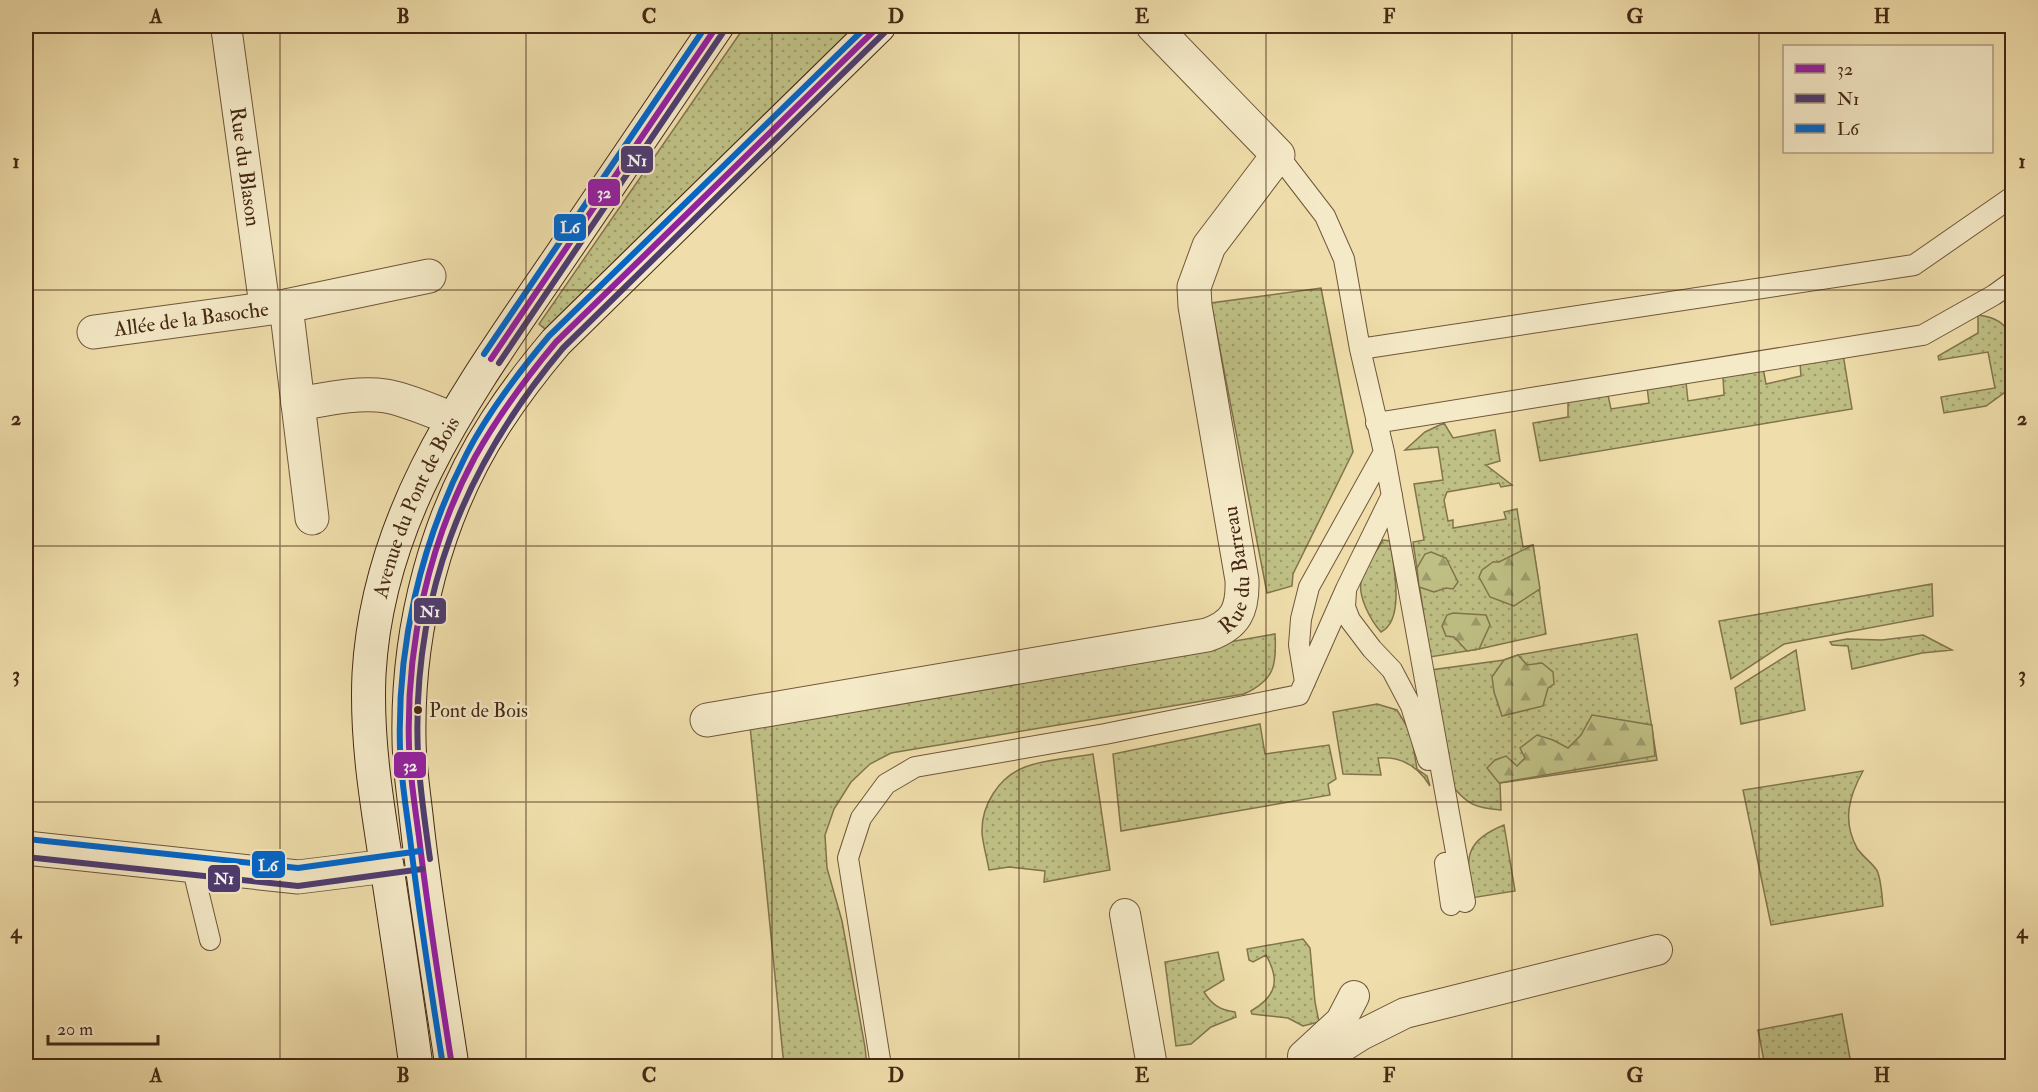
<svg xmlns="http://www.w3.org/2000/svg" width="2038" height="1092" font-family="'IM FELL Double Pica',serif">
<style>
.grass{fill:url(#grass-dots);stroke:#82744c;stroke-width:1.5}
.forest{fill:url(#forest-firs);stroke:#82744c;stroke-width:1.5}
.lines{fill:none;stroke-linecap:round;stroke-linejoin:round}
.service-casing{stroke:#70563a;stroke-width:22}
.pedestrian-casing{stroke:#70563a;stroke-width:32}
.minor-casing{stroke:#70563a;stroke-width:35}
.secondary-casing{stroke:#452814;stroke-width:35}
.service{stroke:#f5eac8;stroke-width:20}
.pedestrian{stroke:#f5eac8;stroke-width:30}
.minor{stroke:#f5eac8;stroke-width:33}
.secondary{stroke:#f5eac8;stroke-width:33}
.bus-1-casing{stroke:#f5eac8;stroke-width:10}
.bus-2-casing{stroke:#f5eac8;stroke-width:10}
.bus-3-casing{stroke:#f5eac8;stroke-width:10}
.bus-1{stroke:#9320a3;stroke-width:6}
.bus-2{stroke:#4d3c71;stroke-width:6}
.bus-3{stroke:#06c;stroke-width:6}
.grid{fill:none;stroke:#452814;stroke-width:1.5;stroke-opacity:0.55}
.bus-dot{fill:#452814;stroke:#f5eac8;stroke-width:2}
.labels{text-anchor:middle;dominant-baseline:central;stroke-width:5;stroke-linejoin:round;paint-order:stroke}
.bus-label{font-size:20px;fill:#452814;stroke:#f5eac8;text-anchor:start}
.street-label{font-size:21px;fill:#452814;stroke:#f5eac8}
.line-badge{stroke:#f5eac8;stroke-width:2}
.badge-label{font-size:16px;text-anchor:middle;font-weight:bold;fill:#fff}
.neatline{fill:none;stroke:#452814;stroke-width:2}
.grid-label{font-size:20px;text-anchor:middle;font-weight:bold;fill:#452814}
</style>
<defs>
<pattern id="grass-dots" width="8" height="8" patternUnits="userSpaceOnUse" patternTransform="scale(1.5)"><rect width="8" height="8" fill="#bfc085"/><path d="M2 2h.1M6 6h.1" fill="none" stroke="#9d9c6c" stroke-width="1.8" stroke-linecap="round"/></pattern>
<pattern id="forest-firs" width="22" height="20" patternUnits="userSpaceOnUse" patternTransform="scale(1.5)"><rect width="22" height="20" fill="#bfc085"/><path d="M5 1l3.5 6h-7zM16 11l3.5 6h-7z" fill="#9d9c6c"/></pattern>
</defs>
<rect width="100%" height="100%" fill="#efdeab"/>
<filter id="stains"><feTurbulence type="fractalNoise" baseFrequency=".00333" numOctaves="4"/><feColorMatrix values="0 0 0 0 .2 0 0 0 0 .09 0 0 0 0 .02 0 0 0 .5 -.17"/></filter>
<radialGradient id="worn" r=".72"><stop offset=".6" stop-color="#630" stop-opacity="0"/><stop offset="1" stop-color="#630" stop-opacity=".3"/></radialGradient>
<path class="grass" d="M745 26H855L545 329 539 324Z
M1321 288 1353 452 1293 574 1292 586 1267 593 1211 303Z
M1978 315C2022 320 2012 353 2012 387L1986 406 1944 413 1941 397 1995 388 1988 352 1939 360 1938 356 1978 333Z
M1843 354 1852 409 1540 461 1533 423 1568 417V402L1608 395 1611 409 1649 403 1647 387 1686 382 1688 401 1724 395 1723 377 1763 368 1766 384 1801 376 1800 363Z
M1444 423 1453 438 1495 430 1500 461 1486 465 1512 485 1501 487 1499 483 1447 492 1444 500 1448 521 1453 520V528L1506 519 1504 512 1517 509 1523 547 1533 545 1546 634 1479 649 1430 657 1413 542 1424 540 1414 484 1443 480 1438 447 1405 450 1425 432Z
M1383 540 1390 541C1393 563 1406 620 1381 632 1371 621 1356 594 1362 579 1366 565 1376 552 1383 540Z
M1932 584 1933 616 1784 644 1731 679 1719 621Z
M1275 634C1277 666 1274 680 1244 694L891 753 870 764 851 782 834 809 825 835 827 868 842 921 865 1047 867 1066H784L750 726Z
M1637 634 1657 760 1500 783 1501 810C1476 808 1467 805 1451 784L1431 670 1504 660 1518 655Z
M1923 635 1952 650 1922 653 1852 669 1848 646 1832 645 1830 642 1847 639 1882 640Z
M1796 650 1805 710 1741 724 1735 688Z
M1377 704 1397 710 1411 733 1417 769 1427 776 1430 786C1418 766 1402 756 1378 758L1381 775 1343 774 1333 712Z
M1260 724 1265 754 1329 745 1336 779 1328 784 1330 795 1121 831 1113 754Z
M1093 754 1110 870 1044 882 1045 871 1009 867 989 870C987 858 983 845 982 833 981 805 999 777 1025 767 1046 759 1071 758 1093 754Z
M1863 771C1849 796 1842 821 1857 848 1862 856 1870 861 1876 869 1881 875 1882 897 1883 906L1771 925 1743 790Z
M1504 825 1515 891 1471 898C1467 859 1462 842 1504 825Z
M1303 939 1310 948 1315 1002 1319 1022 1303 1026 1288 1018 1252 1014 1251 1011C1277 996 1280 980 1266 955L1253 962 1249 960 1247 949Z
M1218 952 1224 980 1204 992C1212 1005 1220 1010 1235 1012L1236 1017 1211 1027 1191 1044 1176 1046 1165 962Z
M1842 1014 1851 1064 1838 1066H1765L1758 1030Z"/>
<path class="forest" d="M1533 545 1540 589 1514 606 1490 597 1479 577 1482 570 1493 562H1499Z
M1431 552 1446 558 1458 582 1453 589 1446 588 1434 592 1419 587 1417 568 1425 554Z
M1453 613 1486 615 1490 625 1479 649 1467 651 1454 637 1446 636 1442 626 1447 615Z
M1518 655 1527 665 1542 663 1553 672 1554 684 1548 688 1543 706 1502 716 1494 692 1492 677 1504 660Z
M1592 715 1652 725 1655 756 1499 783 1487 768 1495 760 1506 756 1517 766 1525 758 1520 748 1537 735 1553 740 1568 748 1581 735Z"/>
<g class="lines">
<g class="service-casing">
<path id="service" d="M1278 155 1325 216 1344 259 1360 349 1384 452 1465 902
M1360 349 1914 265 2012 197
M1376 423 1923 335 1994 295 2012 282
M1346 591 1345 607 1350 620 1372 649 1392 670 1411 706 1428 760
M1305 682 1299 645 1301 619 1309 587 1384 452
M1445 863 1451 905
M192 866 210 940
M881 1066 848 858 861 818 886 784 915 767 1105 734 1299 695 1346 589 1392 495"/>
</g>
<g class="pedestrian-casing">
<g id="pedestrian">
<path id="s1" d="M226 26 265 309"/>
<path d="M1125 914 1152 1066"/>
<path d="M1303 1056 1341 1021 1354 996"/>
<path d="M1312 1066 1361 1035 1405 1013 1657 950"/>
</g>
</g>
<g class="minor-casing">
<g id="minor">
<path d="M286 306 312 518"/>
<path id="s2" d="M94 332 286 306 429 276"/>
<path d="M298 404C327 399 357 392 386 396 409 400 431 411 453 419"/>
<path id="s3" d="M707 720 1207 635C1236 625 1243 610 1242 580L1195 306 1194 287 1209 246 1278 155 1153 26"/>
<path d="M26 848 298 877 387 866"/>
</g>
</g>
<g class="secondary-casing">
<g id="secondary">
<path id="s4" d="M416 1066C407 1000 397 934 387 868 377 804 366 740 369 674 378 513 468 392 556 263 609 184 663 105 717 26"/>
<path d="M452 1066C440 986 426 905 417 824 414 795 409 766 409 738 407 629 436 514 496 422 514 394 534 368 556 342L879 26"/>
</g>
</g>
<use href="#service" class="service"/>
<use href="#pedestrian" class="pedestrian"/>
<use href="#minor" class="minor"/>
<use href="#secondary" class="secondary"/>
<g class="bus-1-casing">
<path id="bus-1" d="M491 359 717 26
M452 1066C440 990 428 913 419 837 415 807 410 777 409 746 406 647 428 544 475 457 498 416 526 378 556 342L879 26"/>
</g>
<g class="bus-2-casing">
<path id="bus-2" d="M499 363 724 31
M26 857 298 886 422 869
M430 859C425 824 420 790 418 755 411 598 463 467 563 348L885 32"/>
</g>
<g class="bus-3-casing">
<path id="bus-3" d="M484 354 706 26
M27 839 298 868 420 851
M443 1066C431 990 419 914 410 838 406 808 401 778 400 748 397 647 420 545 466 455 488 412 518 373 549 336L867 26"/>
</g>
<use href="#bus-1" class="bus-1"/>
<use href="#bus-2" class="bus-2"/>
<use href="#bus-3" class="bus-3"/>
</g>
<path class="grid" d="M280 26V1066M526 26V1066M772 26V1066M1019 26V1066M1266 26V1066M1512 26V1066M1759 26V1066M26 290H2012M26 546H2012M26 802H2012"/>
<circle class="bus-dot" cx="418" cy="710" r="5"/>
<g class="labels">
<g class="bus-label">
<text x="429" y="710">Pont de Bois</text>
</g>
<g class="street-label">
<text stroke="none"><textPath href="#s1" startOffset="142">Rue du Blason</textPath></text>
<text stroke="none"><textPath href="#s2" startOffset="98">Allée de la Basoche</textPath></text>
<text stroke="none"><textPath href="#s4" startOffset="570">Avenue du Pont de Bois</textPath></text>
<text stroke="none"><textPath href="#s3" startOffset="588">Rue du Barreau</textPath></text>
</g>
</g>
<g class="line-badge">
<rect x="620" y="145" width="34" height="29" rx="6" fill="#4d3c71"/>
<rect x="587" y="178" width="34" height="29" rx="6" fill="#9320a3"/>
<rect x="553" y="213" width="34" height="29" rx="6" fill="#06c"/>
<rect x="413" y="597" width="34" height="28" rx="6" fill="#4d3c71"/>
<rect x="393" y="751" width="34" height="28" rx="6" fill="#9320a3"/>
<rect x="251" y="850" width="35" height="29" rx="6" fill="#06c"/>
<rect x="207" y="864" width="34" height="29" rx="6" fill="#4d3c71"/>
</g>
<g class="badge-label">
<text x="637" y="166">N1</text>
<text x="604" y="198">32</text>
<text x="570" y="233">L6</text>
<text x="430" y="617">N1</text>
<text x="410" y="771">32</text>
<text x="268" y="871">L6</text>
<text x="224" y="884">N1</text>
</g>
<rect width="2038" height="1092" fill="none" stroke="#efdeab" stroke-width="66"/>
<rect x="1783" y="45" width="210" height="108" fill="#f5eac8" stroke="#af9c80" stroke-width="1.5"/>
<rect x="1795" y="64" width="30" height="9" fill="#9320a3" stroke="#af9c80" stroke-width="1.5"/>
<text x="1837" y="75" font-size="18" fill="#452814">32</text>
<rect x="1795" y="94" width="30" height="9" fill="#4d3c71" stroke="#af9c80" stroke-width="1.5"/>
<text x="1837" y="105" font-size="18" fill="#452814">N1</text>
<rect x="1795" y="124" width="30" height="9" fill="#0066cc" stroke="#af9c80" stroke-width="1.5"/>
<text x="1837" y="135" font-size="18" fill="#452814">L6</text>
<path d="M48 1035v9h110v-9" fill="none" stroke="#452814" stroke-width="3"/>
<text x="57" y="1035" font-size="18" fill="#452814" stroke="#f5eac8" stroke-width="4.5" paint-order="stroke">20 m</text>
<rect x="33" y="33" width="1972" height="1026" class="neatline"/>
<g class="grid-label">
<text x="156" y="23">A</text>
<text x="403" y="23">B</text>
<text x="649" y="23">C</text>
<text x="896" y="23">D</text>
<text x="1142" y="23">E</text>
<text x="1389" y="23">F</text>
<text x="1635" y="23">G</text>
<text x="1882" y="23">H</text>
<text x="16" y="168">1</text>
<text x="2022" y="168">1</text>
<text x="16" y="425">2</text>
<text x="2022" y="425">2</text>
<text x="16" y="681">3</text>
<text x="2022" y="681">3</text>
<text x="16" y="938">4</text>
<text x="2022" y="938">4</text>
<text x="156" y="1082">A</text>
<text x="403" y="1082">B</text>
<text x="649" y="1082">C</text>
<text x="896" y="1082">D</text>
<text x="1142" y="1082">E</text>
<text x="1389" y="1082">F</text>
<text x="1635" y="1082">G</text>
<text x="1882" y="1082">H</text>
</g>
<rect width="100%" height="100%" filter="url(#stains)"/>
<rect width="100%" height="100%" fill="url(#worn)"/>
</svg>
